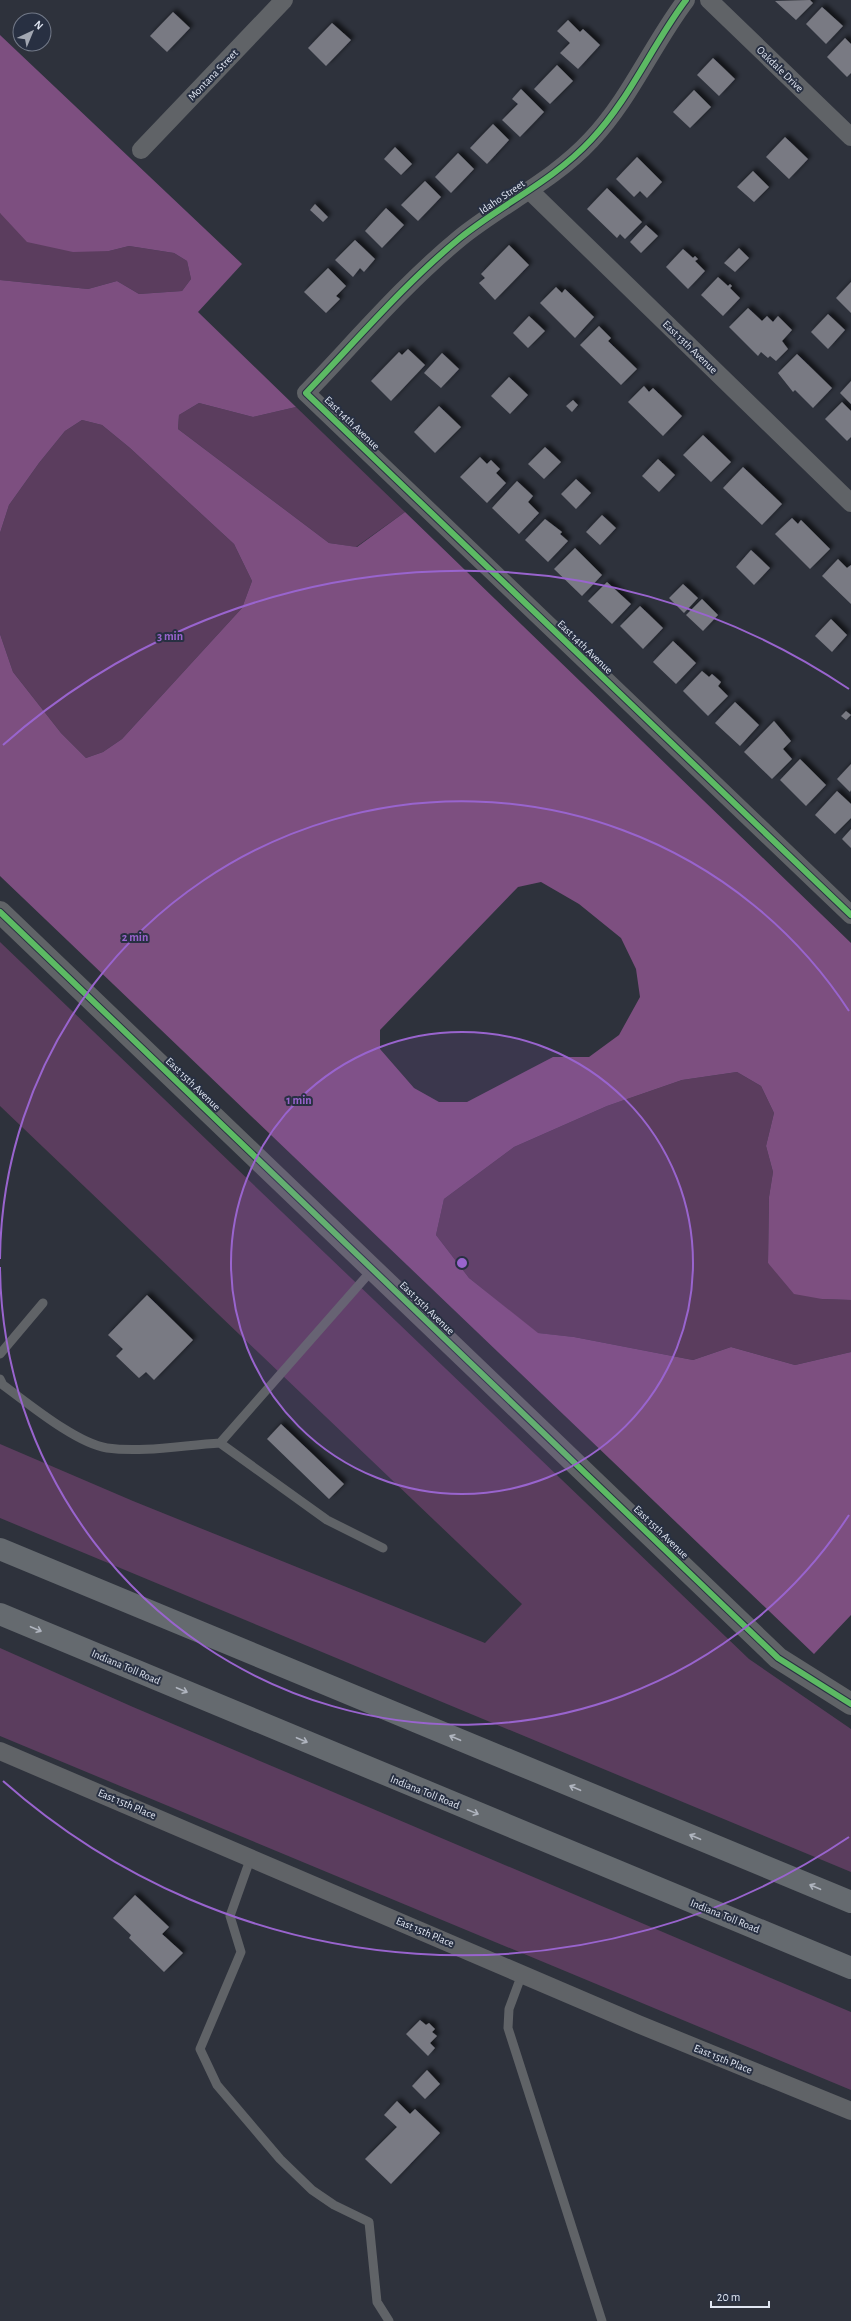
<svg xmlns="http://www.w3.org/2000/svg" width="851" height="2321" font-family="'Alegreya Sans',sans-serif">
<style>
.green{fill:#5b3d5e}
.forest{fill:#7d4f80;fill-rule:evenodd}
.building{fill:#797a83;filter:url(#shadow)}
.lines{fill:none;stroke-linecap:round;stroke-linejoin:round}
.service{stroke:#606367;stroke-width:9}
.minor{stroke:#606367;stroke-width:18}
.tertiary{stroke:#606367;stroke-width:22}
.motorway{stroke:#656a6f;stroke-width:22}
.cycleway-casing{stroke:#283042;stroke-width:8}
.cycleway{stroke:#5cba63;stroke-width:6}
.oneway{stroke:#afb4be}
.ring{fill:none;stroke:#9964ce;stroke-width:2}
.labels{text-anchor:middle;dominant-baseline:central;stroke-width:4;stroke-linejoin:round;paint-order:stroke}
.street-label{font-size:11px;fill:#e0e6f2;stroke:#283042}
.centre{fill:#9964ce;stroke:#283042;stroke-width:2}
.ring-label{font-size:12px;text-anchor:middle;font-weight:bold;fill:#9964ce;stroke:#283042;stroke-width:4;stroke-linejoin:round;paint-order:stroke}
</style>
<defs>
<filter id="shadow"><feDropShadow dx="3.5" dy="-3.5" stdDeviation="2" flood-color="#0009"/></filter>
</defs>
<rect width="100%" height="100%" fill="#2e323c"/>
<path class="green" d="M0 213 109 251 129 246 174 253 187 261 191 279 182 291 139 294 117 281 88 289 0 280Z
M199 403 253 417 296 407 405 512 356 547 329 543 178 429 179 415Z
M82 420 102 425 130 448 234 544 252 581 242 608 122 739 103 752 86 758 61 733 13 672 0 634V533L9 505 39 463 65 431Z
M0 942 749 1659 851 1729V1872L0 1518V1444L133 1501 485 1643 522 1604 0 1106Z
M737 1072 761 1086 774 1113 766 1146 773 1172 769 1197 768 1263 822 1299 851 1300V1352L795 1365 731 1347 693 1360 574 1337 537 1333 469 1278 436 1235 444 1199 514 1147 607 1106 682 1080Z
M0 1648 133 1707 851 2012V2090L0 1736Z"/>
<path class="forest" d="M0 35 242 264 198 312 296 407 253 417 199 403 179 415 178 429 329 543 357 547 405 512 851 943V1300L822 1299 794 1294 768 1263 769 1197 773 1172 766 1146 774 1113 761 1086 737 1072 682 1080 607 1106 514 1147 444 1199 436 1235 469 1278 538 1333 574 1337 693 1360 731 1347 795 1365 851 1352V1615L814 1654 0 876V634L13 672 61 733 86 758 103 752 122 739 242 608 252 581 234 544 130 448 102 425 82 420 65 431 39 463 9 505 0 533V280L88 289 117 281 139 294 182 291 191 279 187 261 174 253 129 246 109 251 73 252 27 242 0 213ZM541 882 579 904 621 938 636 969 640 997 619 1035 589 1057H553L467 1102H439L414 1088 380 1049V1030L518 887Z"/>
<path class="building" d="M810 0 813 3 796 20 775 1Z
M822 7 843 26 826 44 806 24Z
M173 12 190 28 167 52 150 36Z
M568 20 580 32 583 29 600 45 578 69 560 53 570 43 557 31Z
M332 23 351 40 326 66 308 48Z
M845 38 851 44V73L847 77 827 57Z
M713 58 735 79 719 96 697 75Z
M557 65 573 81 550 104 534 89Z
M521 89 544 112 520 137 502 120 518 104 512 99Z
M694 90 711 107 690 128 673 112Z
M493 124 509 140 487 164 470 148Z
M785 137 808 159 789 179 766 157Z
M395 147 412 164 401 175 384 159Z
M458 153 474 169 451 193 435 177Z
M637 157 662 182 647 198 640 191 634 197 616 179Z
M753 171 769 187 754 202 737 187Z
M425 181 441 197 418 221 401 205Z
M607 188 642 222 625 239 620 234 617 238 587 209Z
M315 204 328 217 323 222 310 210Z
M386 208 404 225 382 248 365 231Z
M646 225 658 236 641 253 630 242Z
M355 240 375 259 364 272 360 268 353 277 335 260Z
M509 245 529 265 495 300 479 283 485 278 481 274Z
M739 248 749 258 735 272 724 263Z
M683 249 693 258 695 256 698 259 695 261 705 271 688 289 666 267Z
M328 268 346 286 336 296 340 299 326 313 304 292Z
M718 277 728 286 730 284 732 286 730 288 740 298 723 316 701 295Z
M851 282V313L836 298Z
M556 287 562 293 565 289 594 317 575 338 540 303Z
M748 308 762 321 767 316 773 322 778 316 792 330 782 341 788 349 776 361 770 356 768 358 761 352 758 356 729 327Z
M828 314 845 330 828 349 811 332Z
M529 316 545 331 528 348 513 333Z
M599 326 611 338 608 341 637 369 621 385 580 345Z
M408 349 425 365 391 401 371 381 399 352 402 355Z
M442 353 459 369 441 388 424 373Z
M797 354 832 388 813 408 795 390 793 392 778 373Z
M509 377 528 395 510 414 491 396Z
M851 381V404L840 393Z
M644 386 649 392 653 388 682 416 663 436 628 402Z
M573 400 578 405 572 412 566 406Z
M842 402 851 411V437L847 441 825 419Z
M439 406 461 427 435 453 414 432Z
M703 435 731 462 711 482 683 455Z
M545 447 561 462 544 479 528 464Z
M480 457 487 464 491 460 500 469 496 473 506 483 487 503 460 477Z
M658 459 675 475 659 492 642 476Z
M743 467 782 504 762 525 723 488Z
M576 479 591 493 576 509 561 494Z
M517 481 533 496 528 502 539 513 519 534 492 508Z
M602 515 616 528 600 545 586 532Z
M792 518 798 524 801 520 830 549 810 569 775 534Z
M545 519 562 532 560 534 568 541 548 562 525 540Z
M575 548 602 575 582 596 554 569Z
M751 550 770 568 754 585 736 567Z
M838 559 847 568 851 565V604L822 576Z
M607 582 631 604 612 624 588 601Z
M683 584 698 598 684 613 669 598Z
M702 599 718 615 703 631 686 615Z
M640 606 663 628 643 649 620 626Z
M831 619 847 635 832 652 815 636Z
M673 641 696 663 676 684 653 662Z
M702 671 709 677 712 674 721 682 718 686 728 696 708 716 683 691Z
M735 702 759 725 740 746 715 723Z
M846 711 851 715 846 720 841 716Z
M774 721 791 741 783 749 792 759 772 779 744 752Z
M800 759 826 785 806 806 780 780Z
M851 764V790L850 792 837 779Z
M837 791 851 804V818L835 834 815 815Z
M851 829V848L842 839Z
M147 1295 193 1340 154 1380 146 1372 139 1378 116 1356 123 1349 108 1335Z
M281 1424 344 1484 329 1499 267 1439Z
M135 1895 169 1927 162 1934 183 1953 164 1972 129 1938 131 1935 113 1918Z
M420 2020 426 2025 429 2023 435 2029 432 2032 437 2036 430 2043 435 2048 428 2056 406 2034Z
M427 2070 440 2084 425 2099 412 2086Z
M397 2101 410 2114 415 2109 440 2133 391 2184 365 2159 397 2127 384 2115Z"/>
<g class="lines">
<path class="service" d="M0 1354 43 1303
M0 1379 3 1385C29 1404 76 1443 107 1448 143 1453 184 1445 220 1443L372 1270
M220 1443 327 1520 383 1548
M251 1857 230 1916 241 1952 200 2049 217 2085 280 2159 312 2190 334 2205 369 2222 377 2302 389 2321
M522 1974 509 2009 508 2028 602 2321"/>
<path class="minor" d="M686 0C652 45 630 99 591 140 553 181 502 204 460 238 404 284 356 341 306 393L851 915
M709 0 851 137
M141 150 284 0
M529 190 851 503
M0 1751 638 2024 851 2111"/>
<path class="tertiary" d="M0 912 778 1658 851 1704"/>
<path class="motorway" d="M0 1549 851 1902
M0 1614 851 1968"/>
<g class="cycleway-casing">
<path id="cycleway" d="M686 0C652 45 630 99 591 140 553 181 502 204 460 238 404 284 356 341 306 393L851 915
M0 912 778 1658 851 1704"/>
</g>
<use href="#cycleway" class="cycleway"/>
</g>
<defs><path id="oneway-shaft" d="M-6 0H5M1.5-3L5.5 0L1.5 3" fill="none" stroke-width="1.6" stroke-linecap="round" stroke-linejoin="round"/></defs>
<g class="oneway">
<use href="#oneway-shaft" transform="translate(36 1629) rotate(23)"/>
<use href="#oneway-shaft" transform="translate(182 1690) rotate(23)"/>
<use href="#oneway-shaft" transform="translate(455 1738) rotate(-157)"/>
<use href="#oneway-shaft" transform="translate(302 1740) rotate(23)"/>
<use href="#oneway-shaft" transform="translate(575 1788) rotate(-157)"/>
<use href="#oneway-shaft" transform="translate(473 1812) rotate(22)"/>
<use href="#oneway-shaft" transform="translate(695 1837) rotate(-157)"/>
<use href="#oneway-shaft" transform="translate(815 1887) rotate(-157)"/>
</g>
<circle cx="462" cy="1263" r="231" fill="#9964ce" fill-opacity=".12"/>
<g class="ring">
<circle cx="462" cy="1263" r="231"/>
<path d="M849 1515A462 462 0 0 1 0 1267M0 1259A462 462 0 0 1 849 1011"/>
<path d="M849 1837A692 692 0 0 1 3 1781M3 745A692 692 0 0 1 849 689"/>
</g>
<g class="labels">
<g class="street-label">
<text transform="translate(780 69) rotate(44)">Oakdale Drive</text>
<text transform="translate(213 75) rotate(-46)">Montana Street</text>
<text transform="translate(502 197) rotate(-34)">Idaho Street</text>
<text transform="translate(690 347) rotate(44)">East 13th Avenue</text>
<text transform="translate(352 423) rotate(44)">East 14th Avenue</text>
<text transform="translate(585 647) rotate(44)">East 14th Avenue</text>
<text transform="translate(193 1084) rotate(44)">East 15th Avenue</text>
<text transform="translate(427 1308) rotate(44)">East 15th Avenue</text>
<text transform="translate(661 1532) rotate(44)">East 15th Avenue</text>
<text transform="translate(126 1667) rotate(23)">Indiana Toll Road</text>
<text transform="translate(425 1792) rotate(22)">Indiana Toll Road</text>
<text transform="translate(127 1804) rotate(23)">East 15th Place</text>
<text transform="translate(725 1916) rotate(22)">Indiana Toll Road</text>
<text transform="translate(425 1932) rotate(23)">East 15th Place</text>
<text transform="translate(723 2059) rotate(22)">East 15th Place</text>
</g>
</g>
<circle cx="462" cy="1263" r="6" class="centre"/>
<g class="ring-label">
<text x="170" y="640">3 min</text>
<text x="135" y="941">2 min</text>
<text x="299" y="1104">1 min</text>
</g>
<g transform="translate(32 32) rotate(44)"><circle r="19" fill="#283042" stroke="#727988"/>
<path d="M0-3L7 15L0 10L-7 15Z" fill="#a2a7b2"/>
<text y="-6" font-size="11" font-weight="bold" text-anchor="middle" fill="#e0e6f2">N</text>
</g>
<path d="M711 2301v6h58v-6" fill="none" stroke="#e0e6f2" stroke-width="2"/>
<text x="717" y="2301" font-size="12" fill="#e0e6f2" stroke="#283042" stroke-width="3" paint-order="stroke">20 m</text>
</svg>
